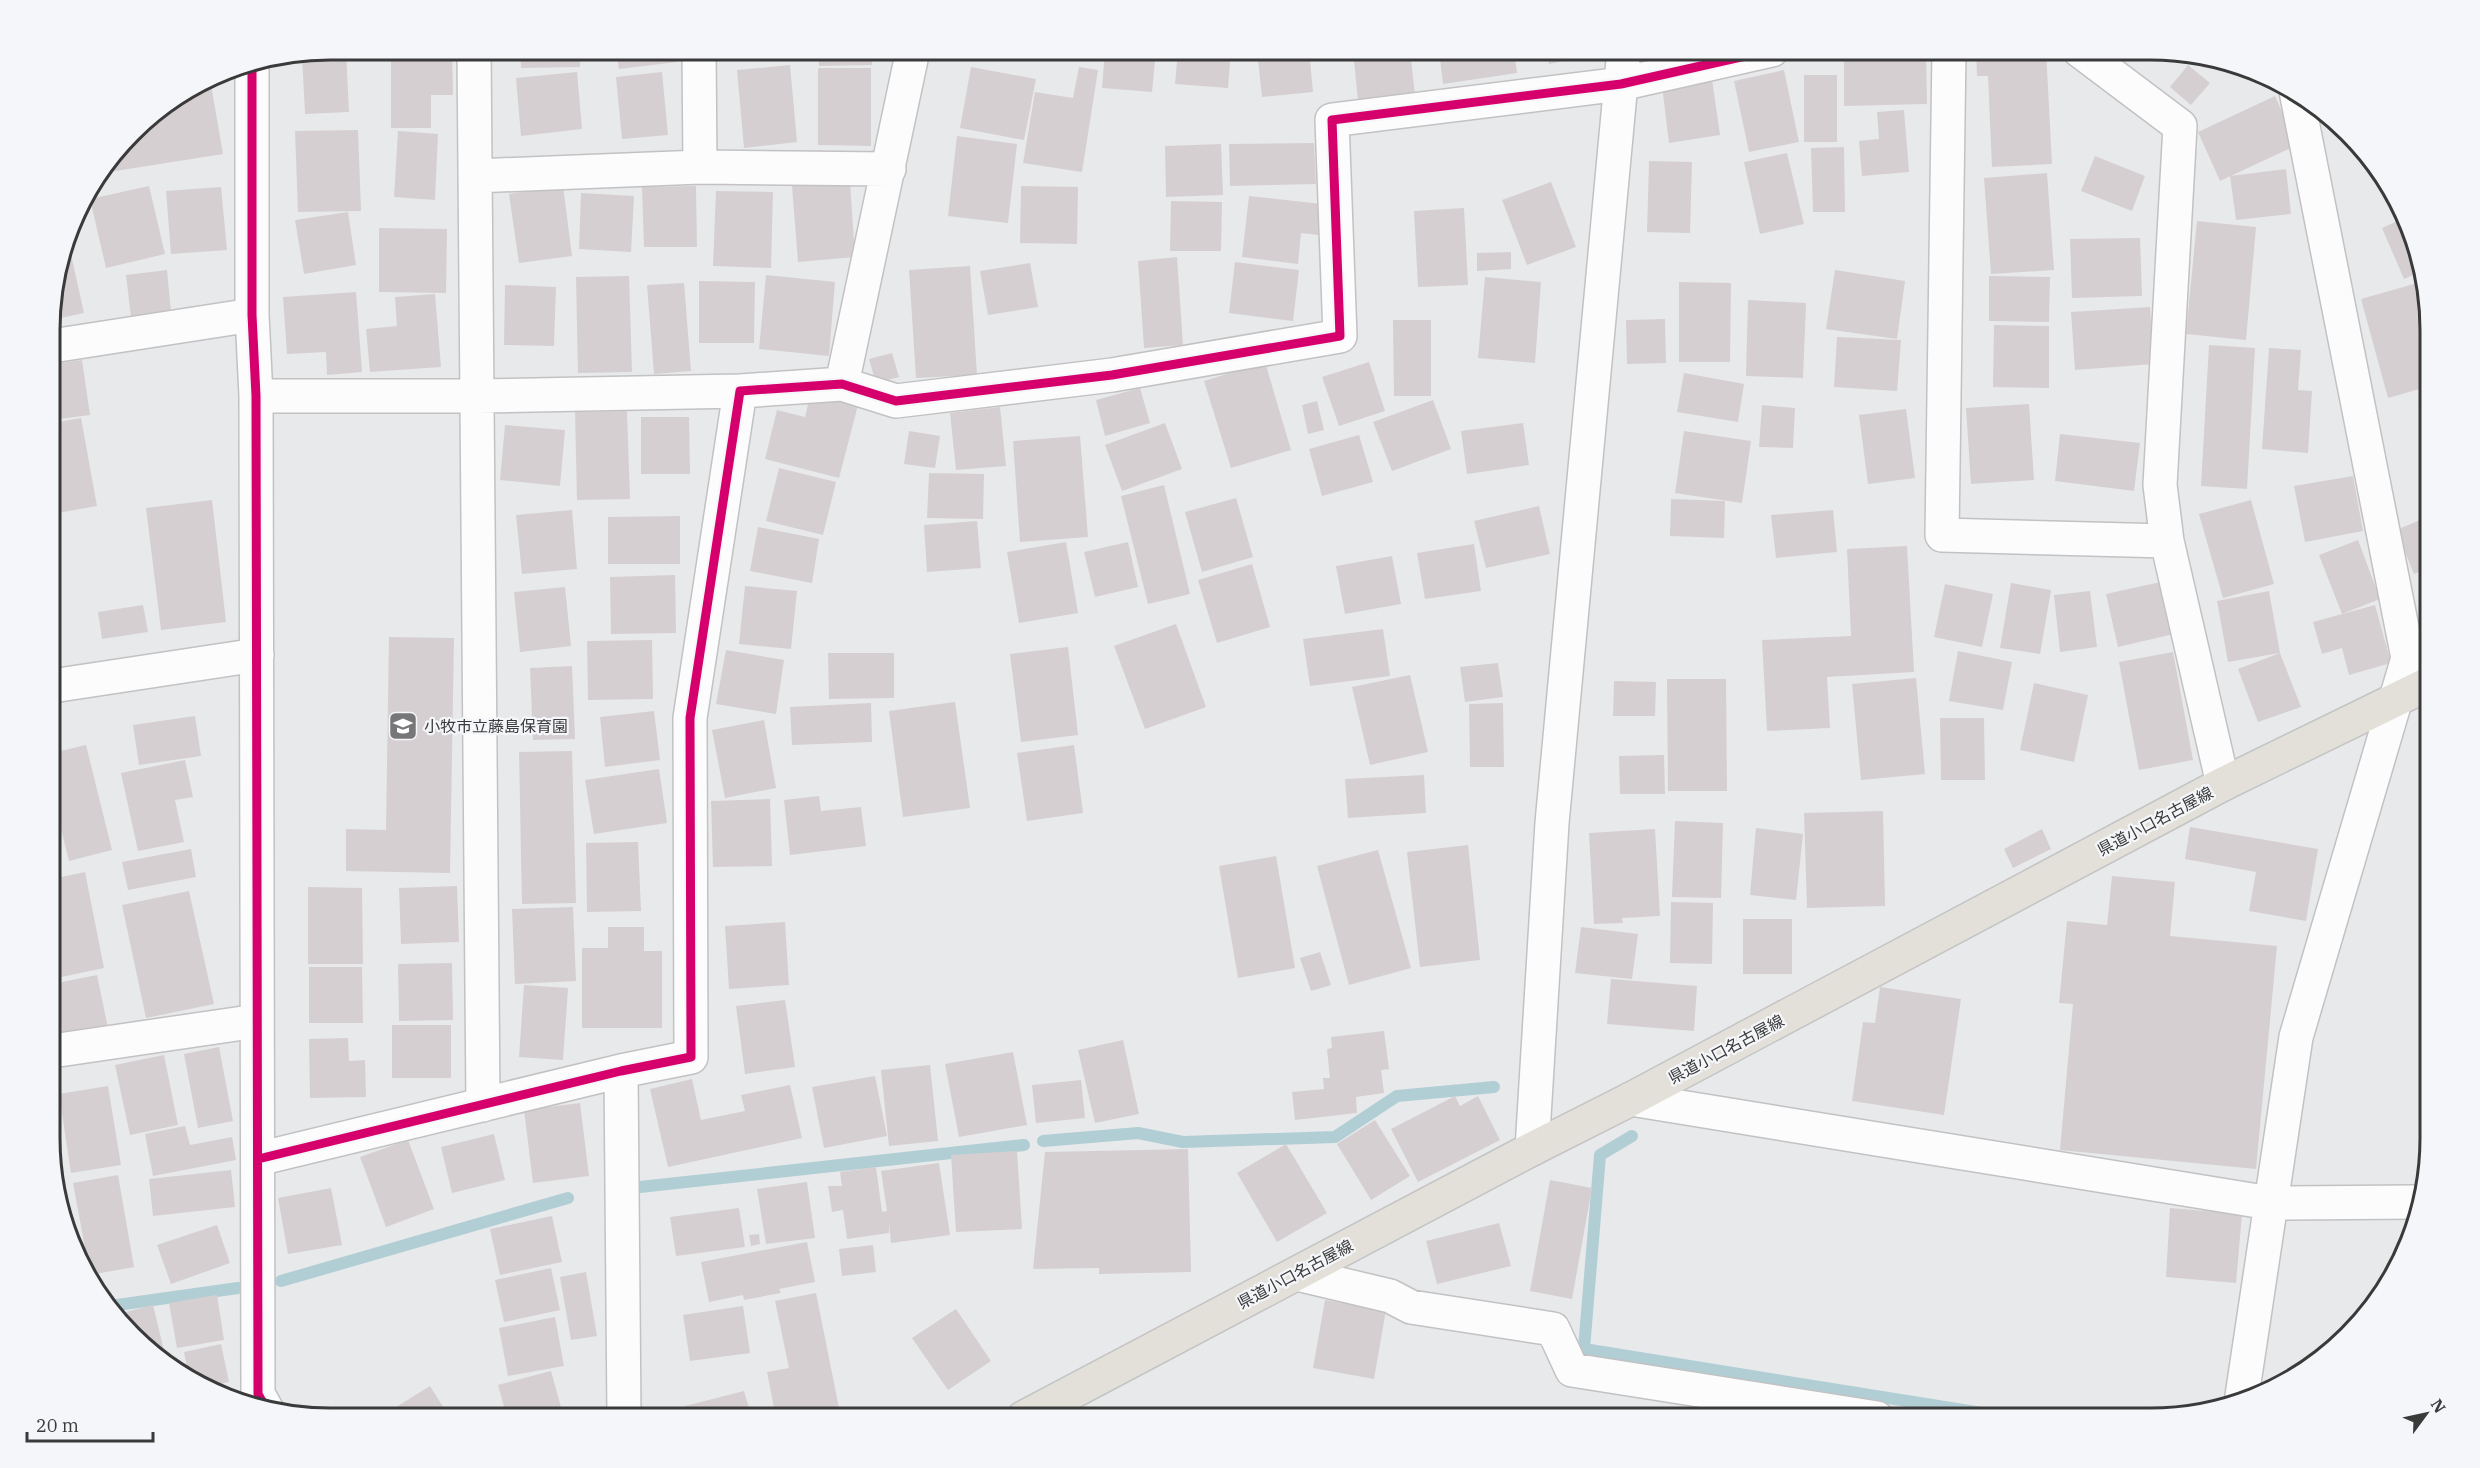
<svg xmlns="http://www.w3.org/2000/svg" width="2480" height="1468" font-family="'IBM Plex Serif','Noto Sans JP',serif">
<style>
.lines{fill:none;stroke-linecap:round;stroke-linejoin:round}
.stream{stroke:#b1ced5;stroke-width:12}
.building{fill:#d6cfd2}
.minor-casing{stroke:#c2c2c4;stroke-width:36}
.major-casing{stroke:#c4c4c5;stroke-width:36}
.minor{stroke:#fcfcfc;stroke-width:33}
.major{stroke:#e3e0d9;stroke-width:33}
.cycleway-casing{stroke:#f5f6f9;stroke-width:13}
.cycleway{stroke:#d6006c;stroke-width:9}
.labels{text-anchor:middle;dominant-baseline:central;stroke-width:4.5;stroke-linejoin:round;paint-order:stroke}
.poi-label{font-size:16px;fill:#3a3a3b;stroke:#f5f6f9;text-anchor:start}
.street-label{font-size:16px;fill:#3a3a3b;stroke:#f5f6f9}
.rim{fill:none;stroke:#3a3a3b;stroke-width:3}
</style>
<rect width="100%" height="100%" fill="#e8e9eb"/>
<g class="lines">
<path class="stream" d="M1632 1136 1600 1155 1584 1349 2013 1418
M1043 1141 1138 1133 1183 1142 1335 1137 1397 1096 1494 1087
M640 1187 1024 1145
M281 1281 568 1198
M110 1306 238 1288"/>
</g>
<path class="building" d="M326 50H346L349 112 305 114 302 55Z
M391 50H452L453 95H431V128H391Z
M520 50H580V67L521 68Z
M616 50H675L677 62 619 69Z
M818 50H872V65L819 66Z
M1105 50H1156L1152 92 1102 88Z
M1178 50H1231L1228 88 1175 84Z
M1257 50H1309L1313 92 1262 97Z
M1353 50H1410L1415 96 1358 101Z
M1439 50H1514L1517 73 1443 84Z
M1546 50H1611V51L1549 64Z
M1976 50H2046L2052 164 1992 167 1988 76H1977Z
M1926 54 1927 104 1844 106V55Z
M790 65 797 142 744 148 737 70Z
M2188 65 2210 83 2191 105 2170 87Z
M971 67 1036 79 1024 140 960 128Z
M1079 67 1098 70 1082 172 1023 163 1035 92 1073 98Z
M818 68H871V146L818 145Z
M1784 70 1799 142 1749 152 1734 81Z
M577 72 582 129 521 136 516 78Z
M662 72 668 135 622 139 616 77Z
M1804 75H1837V142H1804Z
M210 79 223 154 103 173 145 119Z
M1712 79 1720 135 1669 143 1662 86Z
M2275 96 2297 145 2220 181 2198 132Z
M1904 110 1909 172 1862 176 1859 141 1879 139 1877 112Z
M358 130 361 211 298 212 295 131Z
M398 131 438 134 435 200 394 197Z
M957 136 1017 144 1008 223 948 216Z
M1314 143 1316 184 1230 186 1229 144Z
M1221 144 1223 195 1166 197 1165 146Z
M1844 147 1845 212H1813L1811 148Z
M1787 153 1804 224 1760 234 1744 162Z
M2095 156 2145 176 2132 211 2081 191Z
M1649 161 1692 162 1690 233 1647 232Z
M2286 169 2291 214 2236 220 2230 176Z
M2047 173 2054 270 1991 274 1984 178Z
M850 182 855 257 798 262 792 186Z
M1551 182 1576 247 1527 265 1502 200Z
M149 186 165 254 106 268 90 199Z
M563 186 572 256 519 263 509 194Z
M696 186 697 247H644L642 187Z
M1021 186 1078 187 1077 244 1020 243Z
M221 187 227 250 171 254 166 191Z
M716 191 773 192 771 268 713 266Z
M581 193 634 196 631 252 579 249Z
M1249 196 1322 204 1318 235 1301 233 1298 264 1242 257Z
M1171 201 1222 202 1221 251H1170Z
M1464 208 1468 285 1418 287 1414 211Z
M348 212 356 265 304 274 295 220Z
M2402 219 2418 273 2404 279 2382 228Z
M2197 221 2256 227 2246 340 2186 334Z
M379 228 447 229 446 293 379 292Z
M2140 238 2142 296 2072 298 2070 239Z
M68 241 84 313 52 320V293Z
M1511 252V269L1477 271V253Z
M1177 257 1183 345 1144 348 1138 261Z
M1235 262 1299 270 1293 321 1229 313Z
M1030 263 1038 307 988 315 980 271Z
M970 266 977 375 916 378 909 270Z
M167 270 171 312 131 317 126 275Z
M1835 270 1905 281 1897 339 1826 329Z
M766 275 835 282 829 356 759 349Z
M629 276 632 372 578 373 576 277Z
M1989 276 2050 277 2049 322 1989 321Z
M1485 277 1541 282 1535 363 1478 358Z
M699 281 755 282 754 343H699Z
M1679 282 1731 283 1730 362H1679Z
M2421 282 2430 311V386L2388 398 2361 299Z
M684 283 691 371 654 374 647 285Z
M505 285 556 287 554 346 504 345Z
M356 292 362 372 327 375 326 352 287 354 283 297Z
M435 294 441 367 370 372 366 329 397 326 395 297Z
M1748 300 1806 303 1803 378 1746 376Z
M2150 307 2154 364 2075 370 2071 312Z
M1665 319 1666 363 1627 364 1626 320Z
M1393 320H1431V396H1394Z
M1994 325 2049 326V388L1993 387Z
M1837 337 1901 340 1897 391 1834 387Z
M2209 345 2255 348 2247 489 2201 486Z
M2269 348 2301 350 2298 390 2312 391 2308 453 2262 449Z
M892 353 899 377 876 383 869 359Z
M82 360 90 415 52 420V364Z
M1265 362 1291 450 1231 468 1204 381Z
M1369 362 1385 411 1339 426 1322 377Z
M1684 373 1744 384 1738 422 1677 412Z
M1140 388 1150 423 1105 436 1096 400Z
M811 392 858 405 839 478 765 459 777 410 805 417Z
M1433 400 1451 449 1392 471 1373 422Z
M1317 401 1324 430 1308 434 1302 405Z
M2430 401V442H2429L2418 404Z
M2029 404 2034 480 1971 484 1966 408Z
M1762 405 1795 408 1793 448 1759 447Z
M1000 407 1006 466 956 470 950 413Z
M1906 409 1915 478 1868 484 1859 415Z
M627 411 630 499 577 500 575 412Z
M641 417H689L690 474H641Z
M81 418 97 506 52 514V423Z
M1165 423 1182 469 1122 491 1105 445Z
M1523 423 1529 465 1467 474 1461 431Z
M505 425 565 430 560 486 500 480Z
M909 431 940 436 935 468 904 464Z
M1684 431 1751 441 1742 503 1675 493Z
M2060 434 2140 443 2134 491 2055 481Z
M1359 435 1373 482 1322 496 1309 449Z
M1080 436 1088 537 1020 542 1013 441Z
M779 468 836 482 823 535 766 521Z
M929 473 984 474 983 519 927 518Z
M2353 476 2363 531 2305 542 2294 486Z
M1164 485 1190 594 1148 604 1121 496Z
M1236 498 1253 557 1202 572 1185 512Z
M1671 499 1725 501 1724 538 1670 536Z
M212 500 226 622 161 630 146 508Z
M2251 500 2274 584 2223 598 2199 514Z
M1539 506 1550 554 1486 568 1474 521Z
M572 510 577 569 522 574 516 515Z
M1833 510 1837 552 1776 558 1771 515Z
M680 516V564H608V517Z
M2430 516V568L2414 574 2396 530Z
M977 521 981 568 927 572 924 525Z
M758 527 819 539 812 583 750 571Z
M2358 540 2380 599 2342 614 2319 555Z
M1066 542 1078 613 1019 623 1007 552Z
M1128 542 1138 587 1095 597 1084 552Z
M1474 544 1481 591 1425 599 1417 553Z
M1907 546 1914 672 1827 677 1830 728 1767 731 1762 640 1851 636 1847 549Z
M1392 556 1401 604 1345 614 1336 566Z
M1252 564 1270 627 1217 643 1198 580Z
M675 575 676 633 611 634 610 577Z
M2165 581 2178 633 2118 647 2106 594Z
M2011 583 2051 590 2040 654 2000 648Z
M1945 584 1993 594 1982 647 1934 637Z
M745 586 797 591 791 649 739 644Z
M565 587 571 646 520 652 514 592Z
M2090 591 2097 647 2060 652 2054 595Z
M2269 591 2280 653 2228 662 2217 601Z
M143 605 148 632 102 639 98 612Z
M2375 605 2391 663 2349 675 2342 648 2322 654 2313 622Z
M1176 624 1206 707 1145 729 1114 646Z
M1383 629 1390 676 1310 686 1303 639Z
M389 637 454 638 450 873 346 871V829L386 830Z
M652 640 653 699 588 700 587 641Z
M1068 647 1078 735 1021 742 1010 654Z
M726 650 784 660 776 714 716 704Z
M1958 651 2012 662 2003 710 1949 701Z
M2173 652 2193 760 2139 770 2119 662Z
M828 653H894V698L829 699Z
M2280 653 2301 707 2258 722 2238 669Z
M1498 663 1503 697 1465 702 1460 667Z
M572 666 575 739 533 740 530 668Z
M1410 675 1428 752 1370 765 1352 687Z
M1916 678 1925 774 1861 780 1852 684Z
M1667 679H1726L1727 791H1668Z
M1614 681 1656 682 1655 716H1613Z
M2034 683 2088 695 2074 762 2020 750Z
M955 702 970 808 903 817 889 711Z
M871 703 872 742 792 745 790 707Z
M1503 703 1504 767H1470L1469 704Z
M654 711 660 760 605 767 600 717Z
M195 716 201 756 139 765 133 725Z
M1940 718H1984L1985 780H1941Z
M764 720 776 788 725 798 712 730Z
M86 745 112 850 69 861 59 821 52 822V753Z
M1074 745 1083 813 1027 821 1017 753Z
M572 751 576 903 522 904 519 752Z
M1664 755 1665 794H1620L1619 756Z
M185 760 193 797 175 800 184 842 138 851 121 773Z
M659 769 667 823 594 834 585 780Z
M1424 775 1426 813 1348 818 1345 779Z
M819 796 821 811 861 807 866 846 790 855 784 800Z
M770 799 772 866 713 867 711 801Z
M1883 811 1885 906 1807 908 1804 813Z
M1675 821 1723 823 1721 898 1672 897Z
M2190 827 2318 849 2306 921 2249 911 2256 872 2185 859Z
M1756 828 1803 834 1796 900 1750 895Z
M1655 829 1660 916 1622 918 1623 923 1594 924 1589 833Z
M2042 829 2051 849 2013 868 2004 849Z
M638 842 641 911 587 912 586 843Z
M1468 845 1480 960 1420 967 1407 852Z
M191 849 196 877 128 890 122 862Z
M1378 850 1411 968 1349 985 1317 866Z
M1276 856 1295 968 1238 978 1219 866Z
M85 872 104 968 52 979V879Z
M2112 876 2175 882 2170 936 2277 946 2256 1169 2060 1150 2073 1004 2059 1003 2067 921 2107 925Z
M457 886 459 942 401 944 399 888Z
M308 887 362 888 363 964H308Z
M189 891 214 1004 146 1018 122 905Z
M1671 902 1713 903 1712 964 1670 963Z
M573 907 576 981 515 984 512 909Z
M1743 919H1792V974H1743Z
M785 922 789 985 729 989 725 926Z
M608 927H644V951H662V1028H582V948H608Z
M1581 927 1638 934 1632 979 1575 973Z
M1320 952 1331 985 1311 991 1300 958Z
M452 963 453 1020 399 1021 398 964Z
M309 967H362L363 1023H309Z
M97 975 108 1028 53 1039 52 984Z
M1611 979 1697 986 1694 1031 1607 1024Z
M524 985 568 988 563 1060 519 1057Z
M1880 987 1961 999 1944 1115 1852 1101 1863 1022 1875 1023Z
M785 1000 795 1067 745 1074 736 1006Z
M392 1025H451V1078H392Z
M1384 1031 1389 1069 1381 1070 1384 1093 1356 1097 1357 1113 1295 1120 1292 1092 1324 1089 1323 1078H1330L1327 1049 1332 1048 1331 1037Z
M348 1038 349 1061 365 1060 366 1097 310 1098 309 1039Z
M1123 1040 1139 1114 1095 1123 1078 1050Z
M219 1047 233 1121 198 1128 184 1054Z
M1013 1052 1027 1125 959 1137 945 1064Z
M164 1055 178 1125 130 1135 115 1065Z
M930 1065 938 1141 889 1146 881 1070Z
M875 1076 887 1136 824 1148 812 1087Z
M692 1079 701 1120 745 1111 741 1095 790 1085 802 1138 668 1167 650 1089Z
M1081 1080 1085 1118 1036 1123 1032 1085Z
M108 1086 121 1165 71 1173 59 1094Z
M1455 1096 1460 1106 1478 1096 1500 1140 1418 1182 1391 1129Z
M580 1103 589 1176 533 1183 524 1110Z
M1375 1120 1410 1176 1371 1200 1337 1144Z
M185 1126 190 1145 232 1137 236 1160 153 1176 145 1134Z
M494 1134 505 1180 452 1193 441 1147Z
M408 1140 434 1209 386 1227 360 1157Z
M1286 1144 1327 1213 1277 1242 1237 1173Z
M1188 1149 1191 1272 1099 1274V1268L1033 1269 1045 1152Z
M1017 1151 1022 1229 956 1232 951 1155Z
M939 1163 950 1235 891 1243 889 1223V1233L847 1239 843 1210 832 1212 828 1186H842L840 1172 876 1167 882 1212 887 1211 881 1171Z
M231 1170 235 1207 153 1216 149 1179Z
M118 1175 134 1267 90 1275 73 1183Z
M1550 1180 1592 1188 1572 1299 1530 1291Z
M807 1182 815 1238 766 1244 757 1189Z
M331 1188 342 1245 288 1254 278 1198Z
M739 1208 745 1247 676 1256 670 1217Z
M2170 1208 2242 1214 2236 1283 2166 1277Z
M552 1216 562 1262 500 1275 490 1229Z
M1499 1223 1511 1266 1437 1284 1426 1241Z
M217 1225 230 1263 171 1284 157 1245Z
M759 1234 760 1244 751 1246 749 1235Z
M807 1242 815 1282 779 1289 781 1293 744 1300 743 1295 709 1302 701 1262Z
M873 1245 876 1272 842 1276 839 1249Z
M551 1268 560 1310 504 1322 495 1280Z
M586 1272 597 1336 571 1340 560 1277Z
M816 1293 840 1413 813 1418H776L767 1372 789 1368 775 1301Z
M217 1295 224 1340 177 1348 169 1303Z
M1325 1300 1386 1310 1374 1379 1313 1368Z
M153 1305 166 1359 118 1314Z
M743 1306 750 1353 690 1361 683 1315Z
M956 1309 991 1361 948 1390 912 1338Z
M555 1317 564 1366 508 1376 499 1328Z
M221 1344 229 1382 205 1387 190 1381 184 1352Z
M551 1371 563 1414 546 1418H507L498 1385Z
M430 1386 450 1418H381L380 1417Z
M744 1391 752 1418H688L685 1406Z"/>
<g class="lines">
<g class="minor-casing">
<path id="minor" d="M474 50 483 1105
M699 50 700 167
M1949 50 1942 535 2167 541 2223 784
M2079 50 2180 126 2160 485 2167 541
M252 65V315L256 396 258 1394 267 1410
M475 176 700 167 889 169
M52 346 252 315
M842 384 913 50
M256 396H478L740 391
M52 686 257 655
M52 1051 257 1021
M621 1071 624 1418
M1631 1099 2270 1203 2416 1202
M1532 1149 1552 823 1624 50
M258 1159 621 1071 691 1057 690 718 740 391 842 384 896 401 1112 375 1340 336 1332 120 1621 84 1772 50
M1297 1274 1390 1296 1411 1307 1553 1329 1572 1370 1877 1418
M2242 1396 2296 1037 2408 658 2296 91"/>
</g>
<g class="major-casing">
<path id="major" d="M1023 1418 1532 1149 1631 1099 2223 784 2430 683"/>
</g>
<use href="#minor" class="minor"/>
<use href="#major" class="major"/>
<g class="cycleway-casing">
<path id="cycleway" d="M252 65V315L256 396 258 1394 267 1410
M258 1159 621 1071 691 1057 690 718 740 391 842 384 896 401 1112 375 1340 336 1332 120 1621 84 1772 50"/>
</g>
<use href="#cycleway" class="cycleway"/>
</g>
<defs>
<g id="school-square" transform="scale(1.5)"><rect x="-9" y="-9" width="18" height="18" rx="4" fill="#777779" stroke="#f5f6f9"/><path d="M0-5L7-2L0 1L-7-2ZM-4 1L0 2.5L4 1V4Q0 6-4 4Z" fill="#fff"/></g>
</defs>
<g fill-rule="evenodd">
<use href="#school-square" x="403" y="726"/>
</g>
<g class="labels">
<g class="poi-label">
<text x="424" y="726">小牧市立藤島保育園</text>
</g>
<g class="street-label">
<text transform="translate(2155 821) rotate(-28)">県道小口名古屋線</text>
<text transform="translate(1726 1049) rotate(-28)">県道小口名古屋線</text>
<text transform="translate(1295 1274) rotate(-28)">県道小口名古屋線</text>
</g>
</g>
<path d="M0 0H2480V1468H0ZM330 60H2150A270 270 0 0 1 2420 330V1138A270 270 0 0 1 2150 1408H330A270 270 0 0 1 60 1138V330A270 270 0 0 1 330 60Z" fill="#f5f6f9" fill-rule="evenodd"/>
<path class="rim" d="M330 60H2150A270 270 0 0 1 2420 330V1138A270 270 0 0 1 2150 1408H330A270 270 0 0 1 60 1138V330A270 270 0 0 1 330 60Z"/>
<g transform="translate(2426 1414) rotate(57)" stroke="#f5f6f9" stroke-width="4.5" paint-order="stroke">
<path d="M0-4.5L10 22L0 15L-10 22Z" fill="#3a3a3b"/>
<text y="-9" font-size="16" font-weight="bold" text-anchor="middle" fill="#3a3a3b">N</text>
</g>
<path d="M27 1432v9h126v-9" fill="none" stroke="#3a3a3b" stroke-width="3"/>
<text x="36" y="1432" font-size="18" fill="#3a3a3b" stroke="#f5f6f9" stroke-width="4.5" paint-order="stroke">20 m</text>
</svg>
